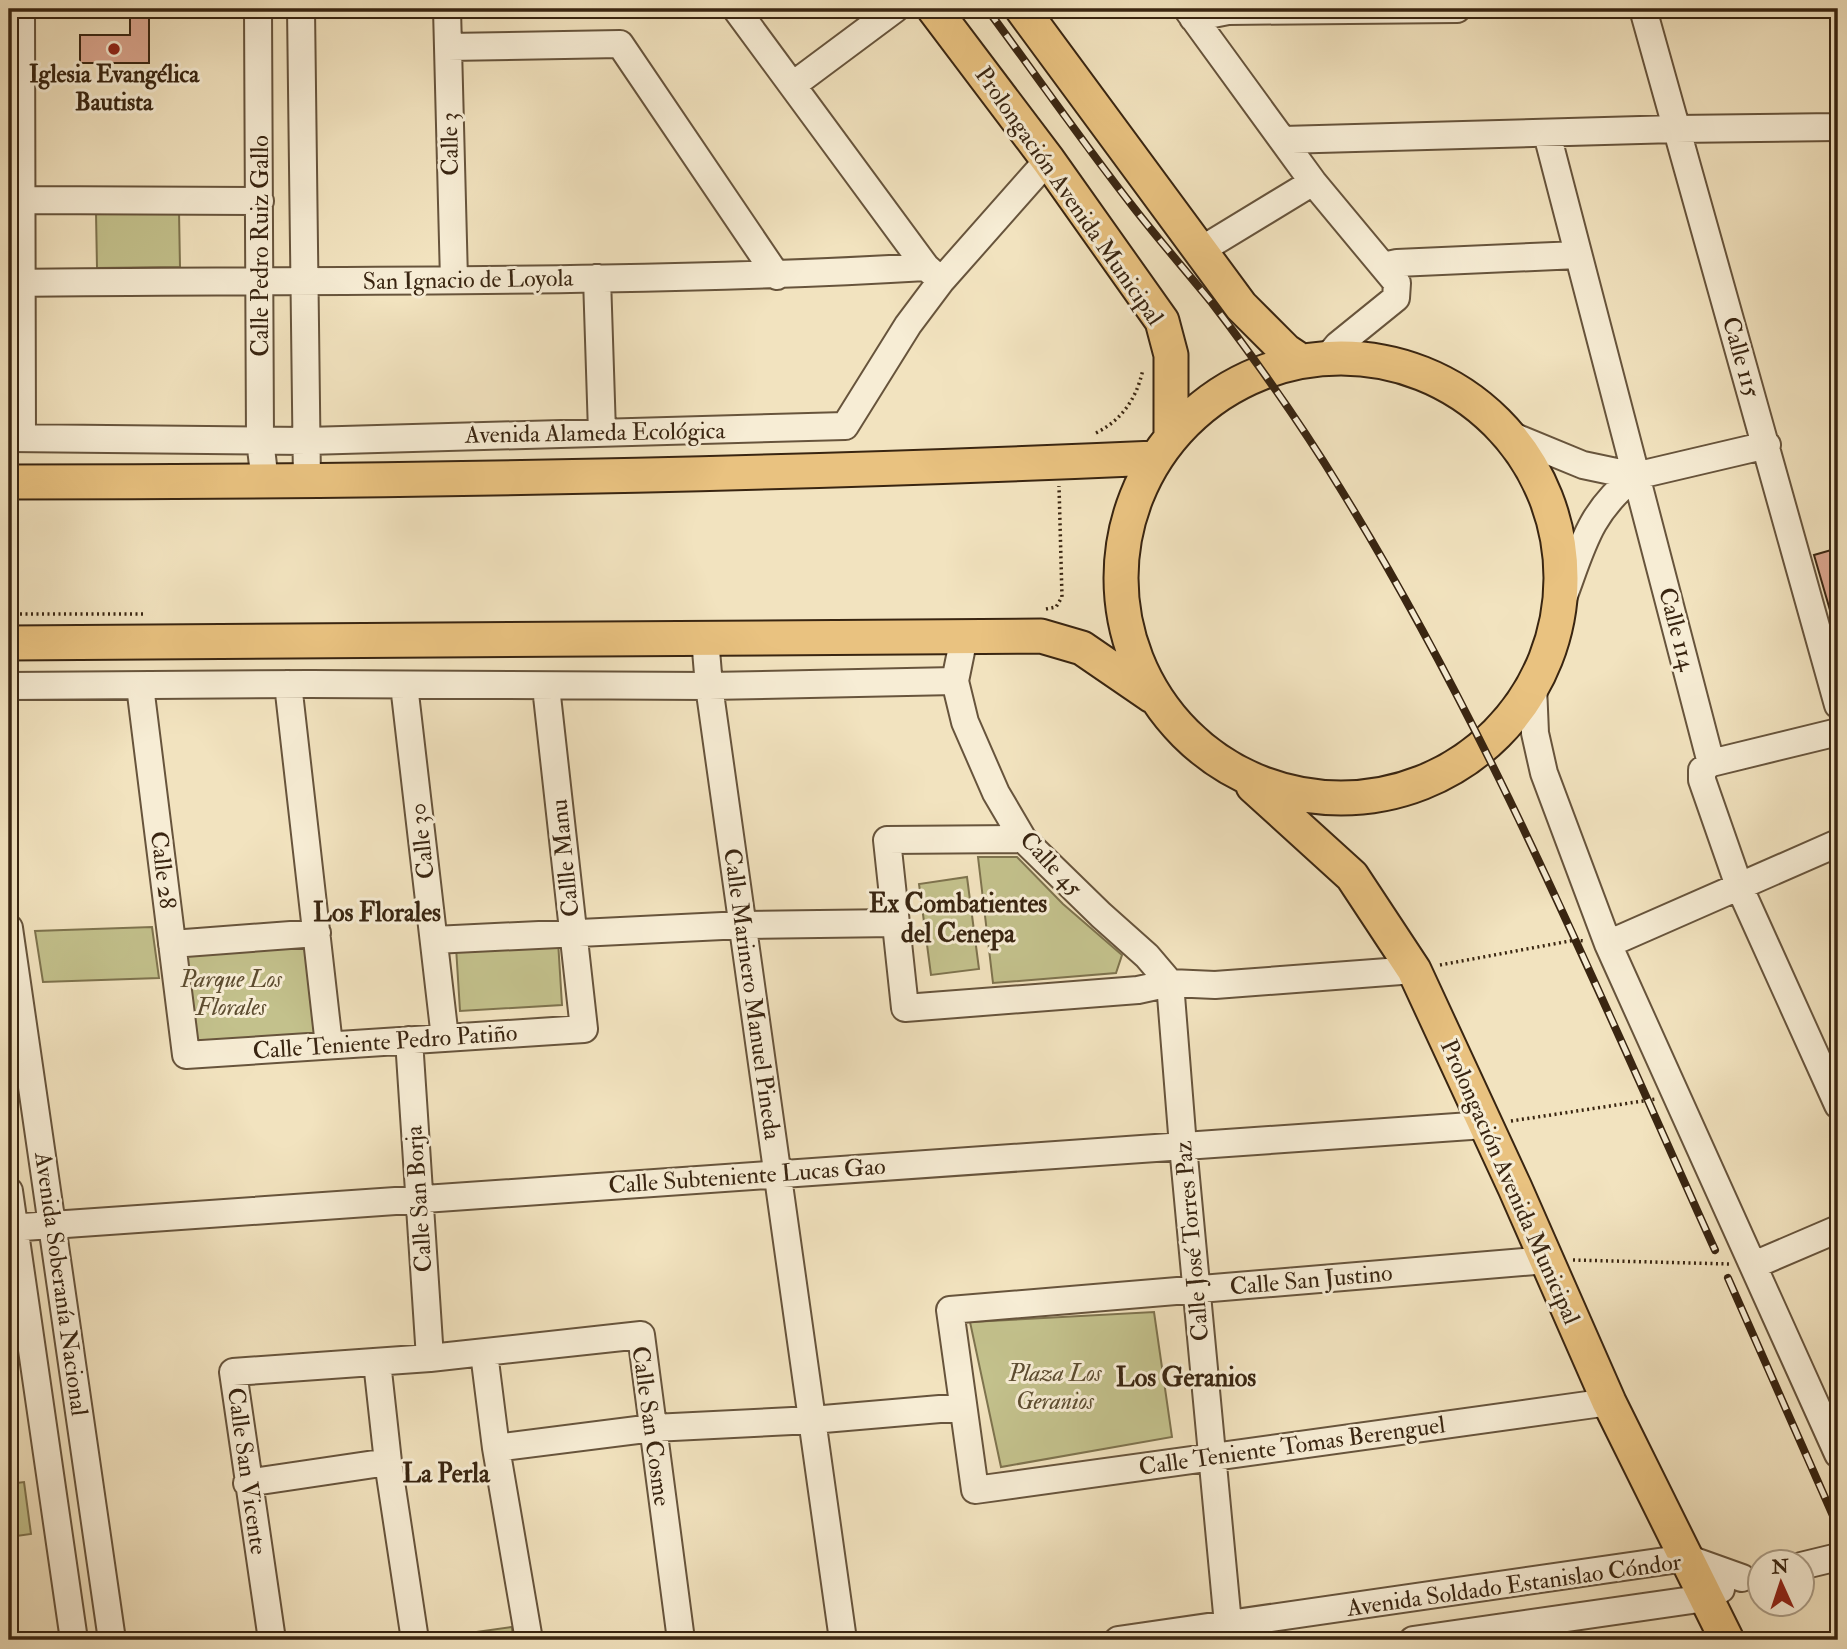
<svg xmlns="http://www.w3.org/2000/svg" width="1847" height="1649" font-family="'IM FELL Double Pica',serif">
<style>
.green{fill:#c3c18c;stroke:#7e734e;stroke-width:2}
.building{fill:#dda891;stroke:#392511;stroke-width:2}
.lines{fill:none;stroke-linecap:round;stroke-linejoin:round}
.minor-casing{stroke:#67543c;stroke-width:30}
.major-casing{stroke:#392511;stroke-width:37}
.path{stroke:#392511;stroke-width:3.5;stroke-dasharray:2 3.5;stroke-linecap:butt}
.minor{stroke:#f7edd5;stroke-width:26}
.major{stroke:#e9c280;stroke-width:33}
.rail-casing{stroke:#392511;stroke-width:8}
.rail{stroke:#f7edd5;stroke-width:5;stroke-dasharray:16;stroke-linecap:butt}
.poi-dot{fill:#8f2418;stroke:#f7edd5;stroke-width:2.5}
.labels{text-anchor:middle;dominant-baseline:central;stroke-width:6;stroke-linejoin:round;paint-order:stroke}
.poi-label{font-size:24px;font-weight:bold;fill:#392511;stroke:#f7edd5}
.street-label{font-size:24px;fill:#392511;stroke:#f7edd5}
.park-label{font-size:24px;font-style:italic;fill:#5c4c30;stroke:#f7edd5}
.neighbourhood-label{font-size:26px;font-weight:bold;fill:#392511;stroke:#f7edd5}
</style>
<rect width="100%" height="100%" fill="#f2e3bf"/>
<filter id="stains"><feTurbulence type="fractalNoise" baseFrequency=".00286" numOctaves="4"/><feColorMatrix values="0 0 0 0 .2 0 0 0 0 .09 0 0 0 0 .02 0 0 0 .5 -.17"/></filter>
<radialGradient id="worn" r=".72"><stop offset=".6" stop-color="#630" stop-opacity="0"/><stop offset="1" stop-color="#630" stop-opacity=".3"/></radialGradient>
<path class="green" d="M179 211 180 267 97 268 96 213Z
M978 857H1017L1063 904 1122 955 1116 973 993 983Z
M967 877 979 969 931 975 919 884Z
M152 927 159 978 43 982 35 931Z
M305 940 317 1028 313 1034 197 1043 181 948Z
M558 941 562 1005 460 1011 456 947Z
M1154 1312 1172 1437 1001 1467 970 1322Z
M24 1482 31 1534 9 1537V1484Z
M512 1627 513 1640H440V1637Z"/>
<path class="building" d="M130 14H149V63H80V35H130Z
M1838 548V623L1834 624 1814 555Z"/>
<g class="lines">
<g class="minor-casing">
<path id="minor" d="M21 9 22 438
M258 9 260 440 265 482
M301 9 307 482
M447 9 454 280
M736 9 926 267 936 276
M1187 9 1313 182 1397 283 1396 298 1338 345 1327 358
M1643 9 1838 705
M1193 18 1228 11 1457 9
M448 47 620 44 777 276
M793 85 895 9
M1547 134 1711 763 1702 770V780L1739 886 1838 1105
M1283 140 1676 129 1836 127 1838 125
M22 200 260 201
M1201 250 1313 182
M1383 266 1397 263 1578 255
M597 278 602 432
M9 283C315 279 621 285 926 267
M1510 435 1583 465 1635 476 1767 445
M9 438 307 441 845 426 908 325 941 281 1048 160
M1562 601C1582 548 1588 513 1635 476
M964 637 955 681 965 722 996 793 1023 839 1101 915 1147 956 1170 983
M705 638 709 686 843 1640
M288 684 329 1045
M404 685 445 1038
M9 686 310 684 709 686 955 681
M140 686 186 1055 584 1029 546 687
M1533 686 1535 733 1544 773 1608 944 1838 1454
M1711 763 1838 732
M1023 839 887 840 905 1008 1138 990 1170 983 1215 985 1414 970
M9 928 112 1640
M434 940 743 925 895 923
M172 944 317 933
M1608 944 1838 843
M1170 983 1183 1146 1228 1624
M409 1040 430 1358
M9 1191 74 1640
M9 1228 1485 1125
M1547 1260 950 1310 975 1490 1609 1402
M1754 1265 1838 1229
M484 1353 496 1448 529 1640
M377 1362 388 1462 415 1640
M496 1448 653 1428 812 1420 963 1407
M247 1483 388 1462
M1801 1566 1838 1557
M272 1640 233 1372 430 1358 641 1335 681 1640
M1118 1640 1686 1558 1742 1578
M1413 1640 1706 1598 1721 1589"/>
</g>
<g class="major-casing">
<path id="major" d="M934 9 1048 160 1162 321 1171 355V438
M1022 9 1241 306 1286 351 1301 361
M1121 578a220 220 0 1 1 440 0a220 220 0 1 1-440 0Z
M9 482C391 482 774 475 1156 458
M9 643 1041 636 1082 648 1152 696
M1253 786 1352 876 1414 970 1515 1188 1609 1402 1727 1640"/>
</g>
<path class="path" d="M1096 433C1122 420 1137 398 1143 369
M1046 609 1056 607 1062 597 1059 486
M9 614H143
M1440 965 1575 940 1584 941
M1511 1121 1656 1099
M1573 1260 1730 1264"/>
<use href="#minor" class="minor"/>
<use href="#major" class="major"/>
<g class="rail-casing">
<path id="rail" d="M987 9C1036 75 1083 143 1134 208 1159 240 1186 271 1212 303 1257 362 1301 424 1340 488 1489 729 1598 992 1715 1250
M1728 1278 1838 1527"/>
</g>
<use href="#rail" class="rail"/>
</g>
<circle class="poi-dot" cx="114" cy="49" r="7"/>
<g class="labels">
<g class="poi-label">
<text x="114" y="74">Iglesia Evangélica<tspan x="114" dy="28">Bautista</tspan></text>
</g>
<g class="street-label">
<text transform="translate(450 144) rotate(-91)">Calle 3</text>
<text transform="translate(1069 196) rotate(55)">Prolongación Avenida Municipal</text>
<text transform="translate(260 246) rotate(-90)">Calle Pedro Ruiz Gallo</text>
<text transform="translate(468 280) rotate(-1)">San Ignacio de Loyola</text>
<text transform="translate(1741 357) rotate(74)">Calle 115</text>
<text transform="translate(595 433) rotate(-1)">Avenida Alameda Ecológica</text>
<text transform="translate(1677 629) rotate(75)">Calle 114</text>
<text transform="translate(422 841) rotate(-97)">Calle 30</text>
<text transform="translate(565 858) rotate(-96)">Callle Manu</text>
<text transform="translate(1051 864) rotate(47)">Calle 45</text>
<text transform="translate(163 870) rotate(83)">Calle 28</text>
<text transform="translate(752 994) rotate(82)">Calle Marinero Manuel Pineda</text>
<text transform="translate(385 1042) rotate(-4)">Calle Teniente Pedro Patiño</text>
<text transform="translate(747 1176) rotate(-4)">Calle Subteniente Lucas Gao</text>
<text transform="translate(1510 1182) rotate(66)">Prolongación Avenida Municipal</text>
<text transform="translate(419 1199) rotate(-94)">Calle San Borja</text>
<text transform="translate(1192 1241) rotate(-95)">Calle José Torres Paz</text>
<text transform="translate(1311 1280) rotate(-5)">Calle San Justino</text>
<text transform="translate(61 1284) rotate(82)">Avenida Soberanía Nacional</text>
<text transform="translate(651 1426) rotate(82)">Calle San Cosme</text>
<text transform="translate(1292 1446) rotate(-8)">Calle Teniente Tomas Berenguel</text>
<text transform="translate(247 1471) rotate(82)">Calle San Vicente</text>
<text transform="translate(1514 1585) rotate(-8)">Avenida Soldado Estanislao Cóndor</text>
</g>
<g class="park-label">
<text x="231" y="979">Parque Los<tspan x="231" dy="28">Florales</tspan></text>
<text x="1055" y="1373">Plaza Los<tspan x="1055" dy="28">Geranios</tspan></text>
</g>
<g class="neighbourhood-label">
<text x="958" y="904">Ex Combatientes<tspan x="958" dy="30">del Cenepa</tspan></text>
<text x="377" y="913">Los Florales</text>
<text x="1186" y="1378">Los Geranios</text>
<text x="446" y="1474">La Perla</text>
</g>
</g>
<rect width="1847" height="1649" fill="none" stroke="#f2e3bf" stroke-width="35"/>
<rect x="10" y="10" width="1826" height="1628" fill="none" stroke="#392511" stroke-width="3.5"/>
<rect x="18" y="18" width="1812" height="1614" fill="none" stroke="#392511" stroke-width="2"/>
<g transform="translate(1781 1583) rotate(357)"><circle r="33" fill="#f7edd5" stroke="#ab9d87" stroke-width="2"/>
<path d="M0-5L12 26L0 18L-12 26Z" fill="#8f2418"/>
<text y="-10" font-size="19" font-weight="bold" text-anchor="middle" fill="#392511">N</text>
</g>
<rect width="100%" height="100%" filter="url(#stains)"/>
<rect width="100%" height="100%" fill="url(#worn)"/>
</svg>
